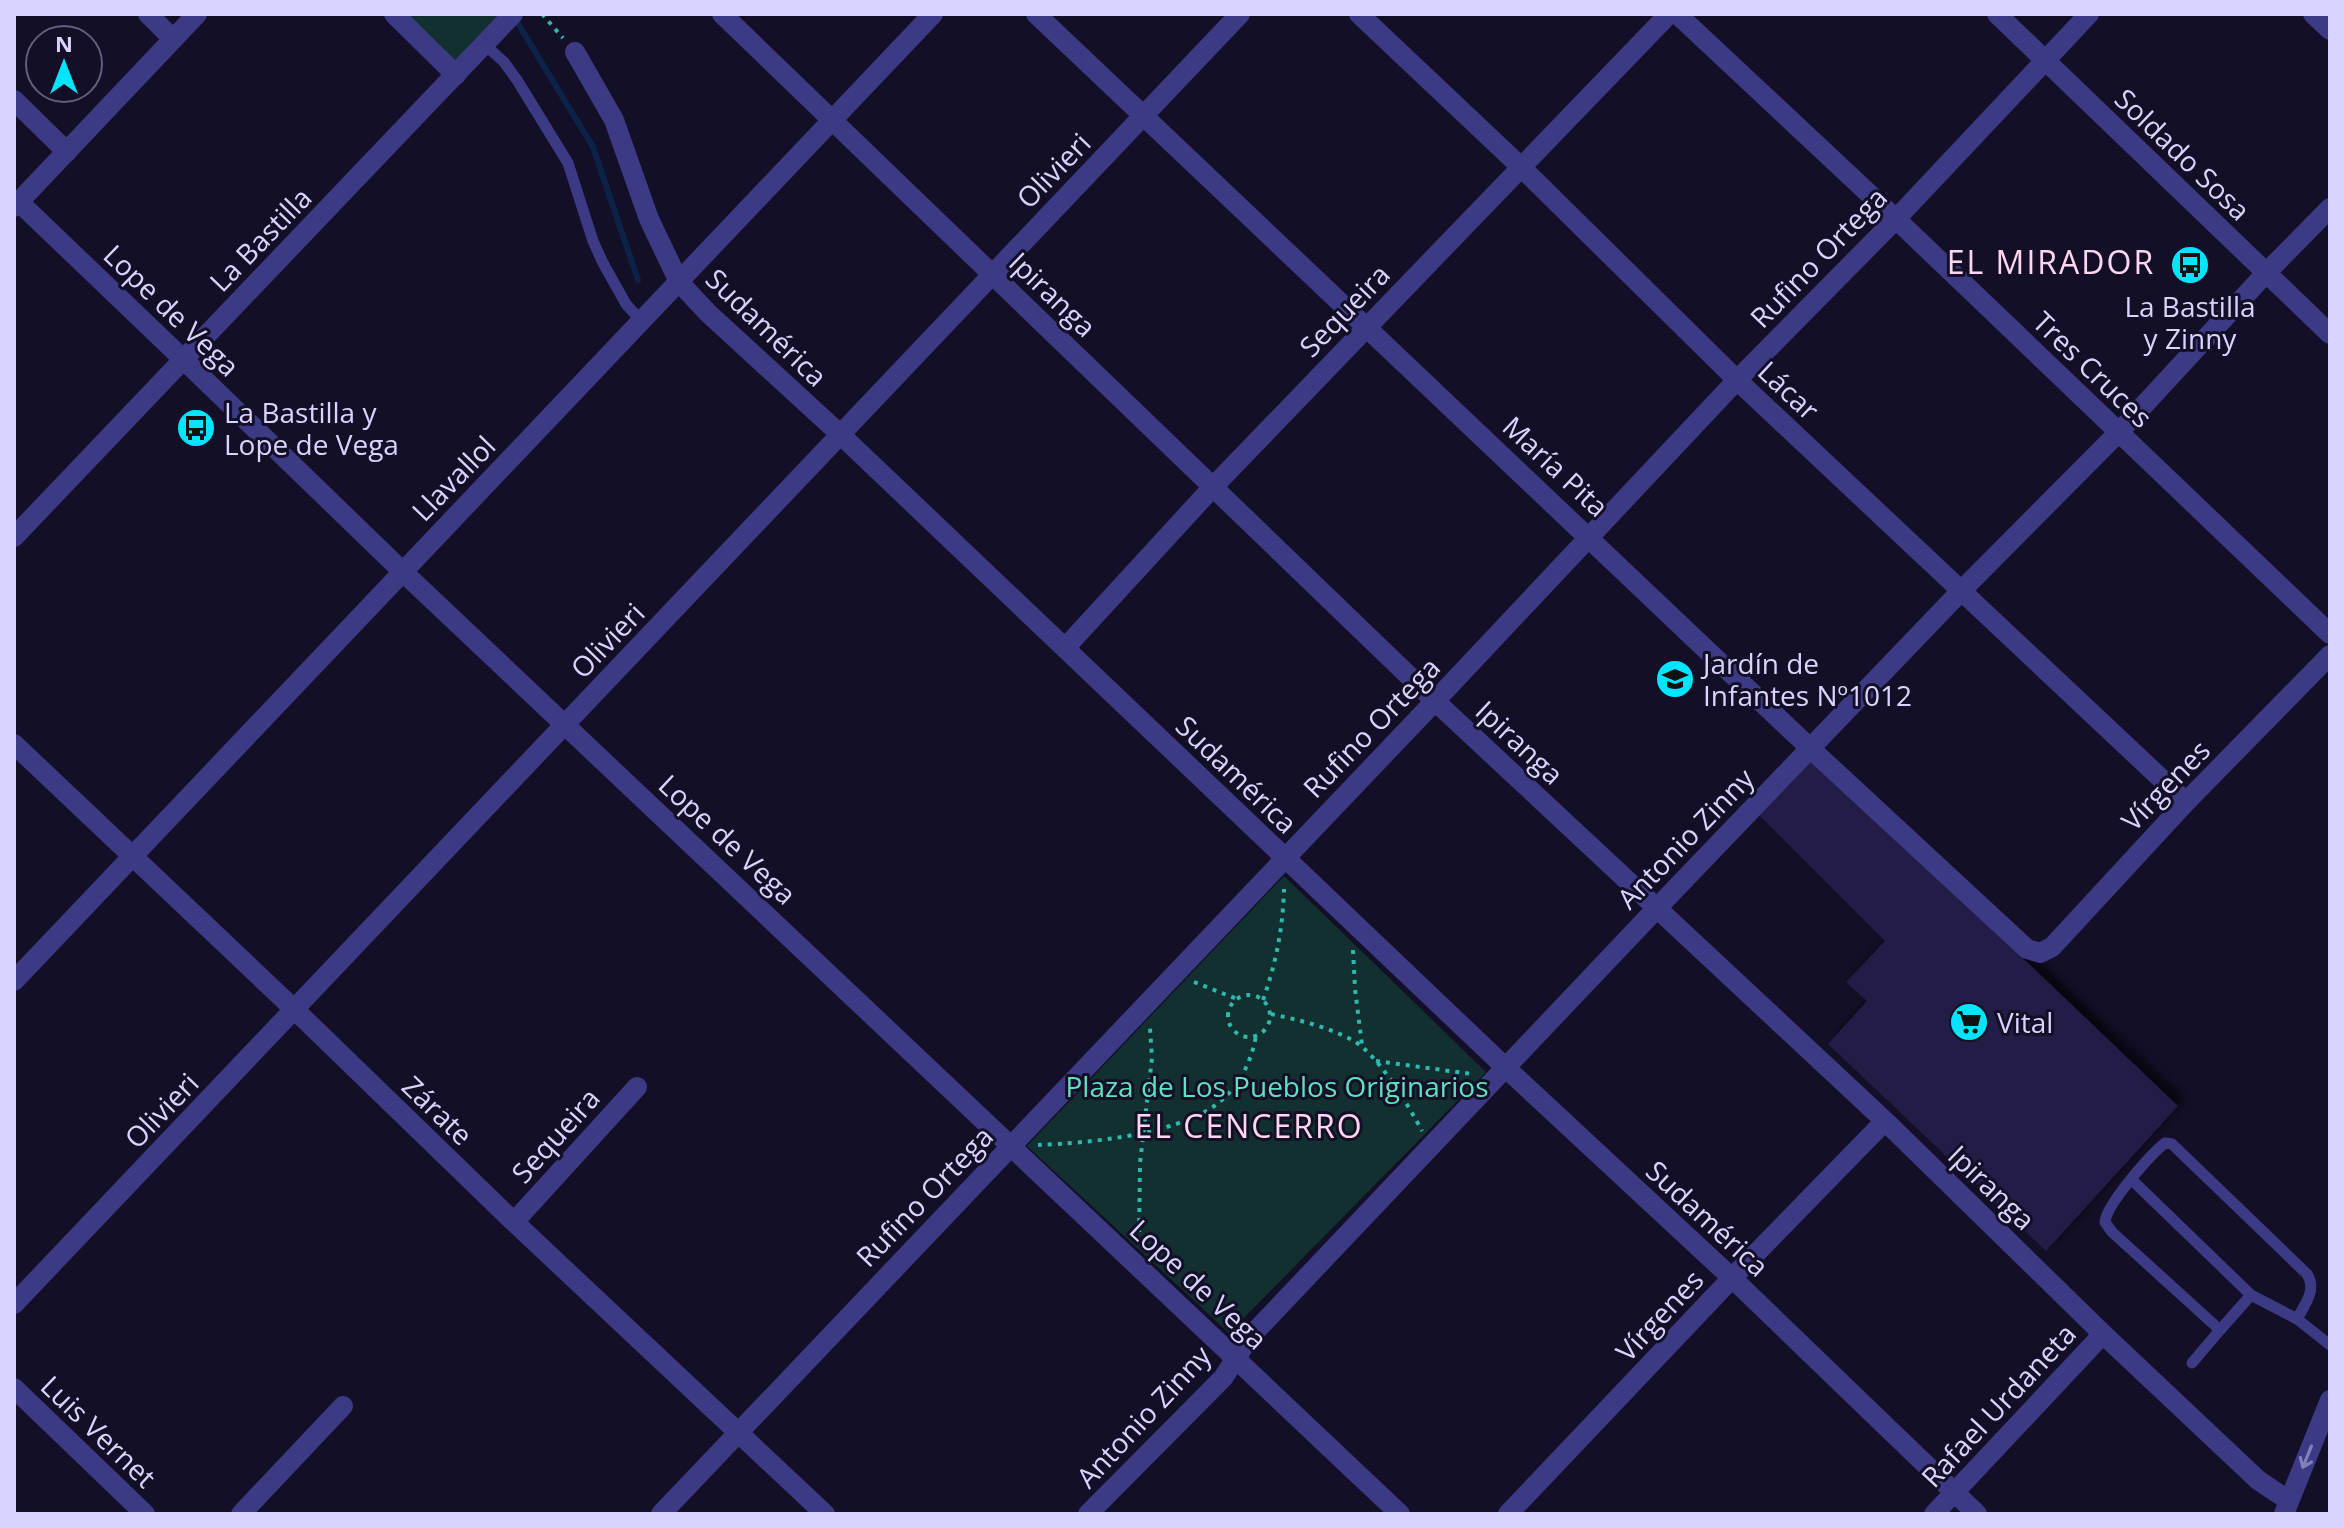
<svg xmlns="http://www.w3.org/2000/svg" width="2344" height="1528" font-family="'Open Sans',sans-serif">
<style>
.green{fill:#12302f}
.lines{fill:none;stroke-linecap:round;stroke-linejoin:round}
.stream{stroke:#0c2248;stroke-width:6}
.building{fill:#241b47;filter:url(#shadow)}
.path{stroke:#2fb8b0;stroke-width:4;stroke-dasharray:4 6;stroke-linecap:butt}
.service{stroke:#3d3a85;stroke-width:11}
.minor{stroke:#3d3a85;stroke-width:20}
.tertiary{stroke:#3d3a85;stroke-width:20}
.oneway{stroke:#837fbc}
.labels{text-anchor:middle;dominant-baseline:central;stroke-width:6;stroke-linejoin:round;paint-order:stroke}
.street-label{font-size:28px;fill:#d9d4ff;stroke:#130f26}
.poi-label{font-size:28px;fill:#d9d4ff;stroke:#130f26;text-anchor:start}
.park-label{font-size:28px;fill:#5fe0c0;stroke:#130f26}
.quarter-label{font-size:32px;letter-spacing:2px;fill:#ffd6f0;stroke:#130f26}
</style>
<defs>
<filter id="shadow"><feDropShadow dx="7" dy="-7" stdDeviation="4" flood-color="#0009"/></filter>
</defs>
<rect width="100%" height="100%" fill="#130f26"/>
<path class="green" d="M394 14H513L456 75Z
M1284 876 1486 1072 1229 1333 1027 1146Z"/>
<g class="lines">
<path class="stream" d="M514 17 593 147 638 280"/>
</g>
<path class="building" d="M1812 757 2178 1106 2046 1251 1828 1044 1867 1001 1846 982 1885 941 1758 814Z"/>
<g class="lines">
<path class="path" d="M542 14 563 38
M1353 950 1355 989 1362 1045
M1194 982 1237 999
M1228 1016a21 21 0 1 1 42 0a21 21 0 1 1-42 0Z
M1263 1000C1276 963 1283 928 1284 889
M1271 1014C1299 1020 1329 1027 1354 1041 1378 1055 1409 1106 1422 1131
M1376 1061 1472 1074
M1038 1145C1089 1143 1175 1135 1217 1104 1239 1087 1251 1063 1256 1036
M1139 1242 1140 1163 1152 1058 1150 1028"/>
<path class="service" d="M484 44 504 62 517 80 568 163 593 241 603 263 626 304 642 322
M2132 1180 2251 1295
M2297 1319 2330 1345
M2192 1363 2220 1330 2112 1232 2105 1222C2106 1205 2150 1155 2165 1143L2172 1144 2307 1274C2317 1290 2305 1304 2297 1319L2251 1295 2220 1330"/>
<path class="minor" d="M148 14 173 39
M394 14 456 75
M722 14 1435 701 1885 1121 2103 1334 2258 1480 2289 1501
M1036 14 1811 749 2027 949 2040 953 2052 947 2186 802 2330 655
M1359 14 1521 167 1737 380 2186 802
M1997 14 2330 334
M2313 14 2330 30
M575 52 614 120 649 219 679 282 708 313 841 435 1506 1068 1732 1278 1977 1514
M14 100 67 152
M19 202 184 360
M14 207 197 14
M1065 648 1212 488 1669 14
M14 744 295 1010 514 1222 825 1514
M14 981 933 14
M514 1222 637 1087
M14 1304 1240 14
M14 1388 145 1514
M241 1514 343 1406
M661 1514 1435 701 1737 380 1896 219 2089 14
M1088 1514 1223 1378 1249 1338 1657 908 1962 590 2118 433 2266 273 2330 208
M1508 1514 1732 1278 1885 1121
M1934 1514 2103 1334"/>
<path class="tertiary" d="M1677 14 1896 219 2330 634
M184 360 402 571 1400 1514
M14 537 513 14
M2284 1514 2330 1400"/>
</g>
<defs><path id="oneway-shaft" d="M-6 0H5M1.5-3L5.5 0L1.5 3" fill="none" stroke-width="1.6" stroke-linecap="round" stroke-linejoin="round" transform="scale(2)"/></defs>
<use class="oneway" href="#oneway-shaft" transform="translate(2307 1457) rotate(112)"/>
<defs>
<g id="bus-disc" transform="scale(2)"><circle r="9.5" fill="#00e5ff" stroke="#130f26"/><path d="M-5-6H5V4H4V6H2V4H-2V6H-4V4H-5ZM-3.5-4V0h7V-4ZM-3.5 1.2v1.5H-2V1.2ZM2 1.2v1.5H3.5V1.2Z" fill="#111"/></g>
<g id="school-disc" transform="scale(2)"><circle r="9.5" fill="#00e5ff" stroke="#130f26"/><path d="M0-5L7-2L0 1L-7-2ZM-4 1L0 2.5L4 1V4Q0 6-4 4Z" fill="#111"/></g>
<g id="supermarket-disc" transform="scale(2)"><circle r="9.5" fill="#00e5ff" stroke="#130f26"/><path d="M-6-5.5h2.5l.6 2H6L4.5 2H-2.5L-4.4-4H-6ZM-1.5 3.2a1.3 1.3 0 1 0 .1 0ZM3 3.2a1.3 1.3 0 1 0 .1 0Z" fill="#111"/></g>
</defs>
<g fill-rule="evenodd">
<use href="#bus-disc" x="2190" y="265"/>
<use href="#bus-disc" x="196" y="428"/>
<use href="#school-disc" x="1675" y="679"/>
<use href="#supermarket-disc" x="1969" y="1022"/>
</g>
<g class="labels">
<g class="street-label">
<text transform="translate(2183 154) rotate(44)">Soldado Sosa</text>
<text transform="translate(1053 170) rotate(-46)">Olivieri</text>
<text transform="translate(260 239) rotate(-46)">La Bastilla</text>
<text transform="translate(1818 257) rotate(-46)">Rufino Ortega</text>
<text transform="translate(1053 294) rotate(44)">Ipiranga</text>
<text transform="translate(172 310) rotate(44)">Lope de Vega</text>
<text transform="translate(1344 310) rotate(-46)">Sequeira</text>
<text transform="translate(767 327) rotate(44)">Sudamérica</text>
<text transform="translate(2093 369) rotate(44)">Tres Cruces</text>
<text transform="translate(1789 390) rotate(43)">Lácar</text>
<text transform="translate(1556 466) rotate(43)">María Pita</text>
<text transform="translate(453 478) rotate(-46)">Llavallol</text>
<text transform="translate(607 640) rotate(-46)">Olivieri</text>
<text transform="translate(1371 727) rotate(-46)">Rufino Ortega</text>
<text transform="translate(1520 742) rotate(43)">Ipiranga</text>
<text transform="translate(1237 774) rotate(44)">Sudamérica</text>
<text transform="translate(2165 785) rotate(-46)">Vírgenes</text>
<text transform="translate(1685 838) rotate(-46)">Antonio Zinny</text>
<text transform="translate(728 839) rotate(43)">Lope de Vega</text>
<text transform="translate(161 1110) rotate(-46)">Olivieri</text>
<text transform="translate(438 1110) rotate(44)">Zárate</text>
<text transform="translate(555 1135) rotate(-48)">Sequeira</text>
<text transform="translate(1992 1187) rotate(44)">Ipiranga</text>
<text transform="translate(924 1196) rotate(-46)">Rufino Ortega</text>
<text transform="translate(1708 1218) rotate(43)">Sudamérica</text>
<text transform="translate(1199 1284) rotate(43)">Lope de Vega</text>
<text transform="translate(1659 1315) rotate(-47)">Vírgenes</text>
<text transform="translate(1998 1405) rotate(-47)">Rafael Urdaneta</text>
<text transform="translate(1143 1416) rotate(-47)">Antonio Zinny</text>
<text transform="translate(99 1431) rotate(44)">Luis Vernet</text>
</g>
<g class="poi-label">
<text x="2190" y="306" text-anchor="middle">La Bastilla<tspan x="2190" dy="32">y Zinny</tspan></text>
<text x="224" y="412">La Bastilla y<tspan x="224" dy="32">Lope de Vega</tspan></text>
<text x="1703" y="663">Jardín de<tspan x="1703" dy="32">Infantes Nº1012</tspan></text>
<text x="1997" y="1022">Vital</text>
</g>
<g class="park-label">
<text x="1277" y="1086">Plaza de Los Pueblos Originarios</text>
</g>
<g class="quarter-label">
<text x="2051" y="261">EL MIRADOR</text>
<text x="1249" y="1125">EL CENCERRO</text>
</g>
</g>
<rect width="2344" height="1528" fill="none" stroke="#d9d4ff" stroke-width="32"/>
<g transform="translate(64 64)"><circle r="38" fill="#130f26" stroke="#625e7d" stroke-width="2"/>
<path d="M0-6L14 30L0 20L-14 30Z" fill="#00e5ff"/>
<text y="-12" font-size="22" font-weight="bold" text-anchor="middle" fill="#d9d4ff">N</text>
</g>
</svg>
